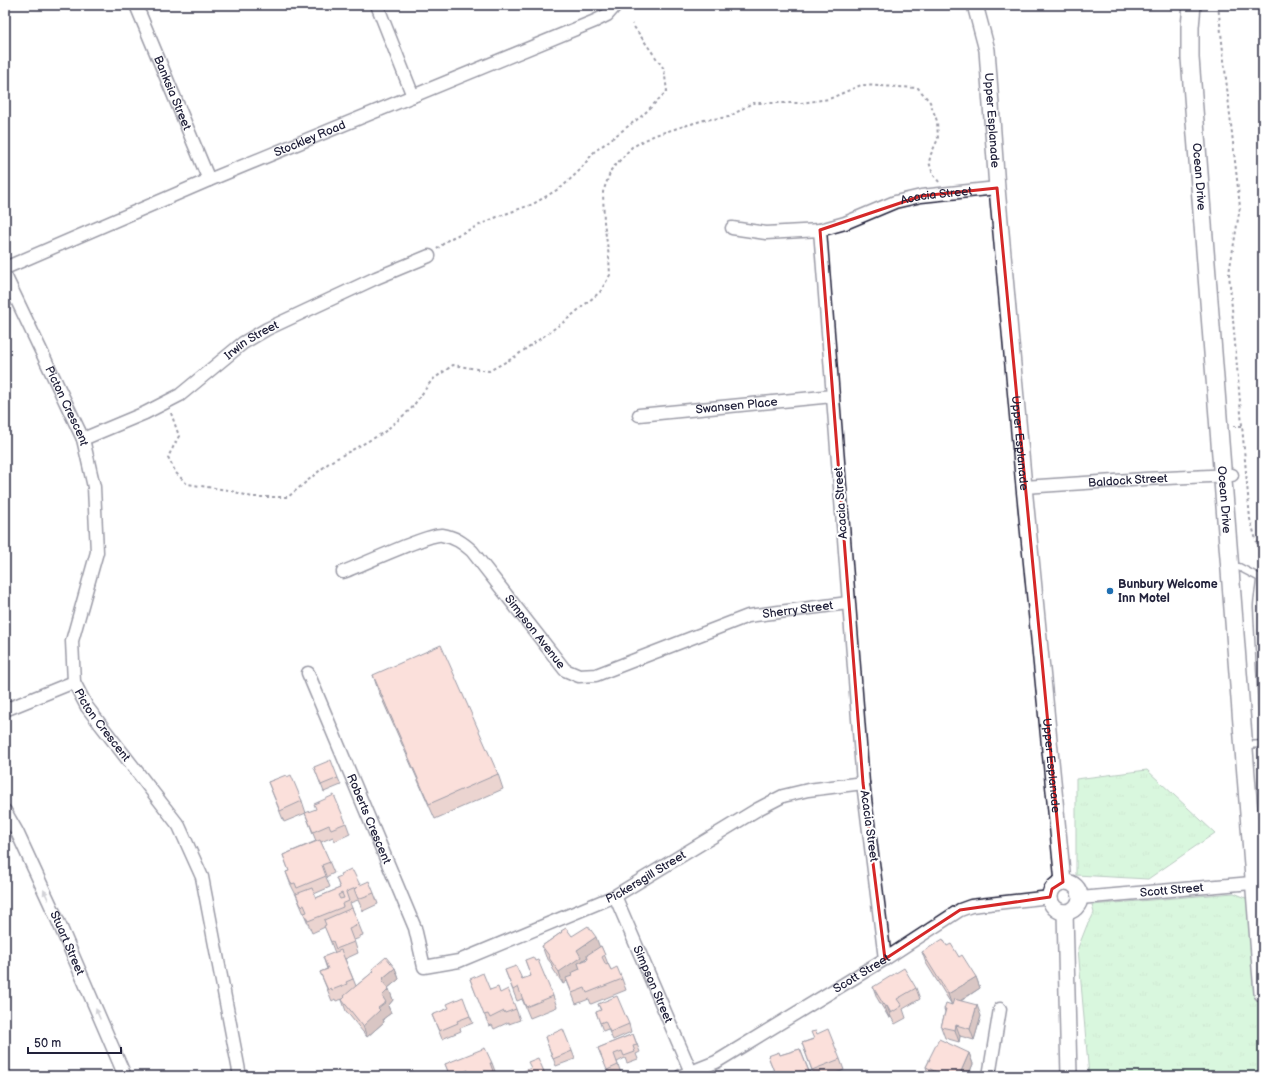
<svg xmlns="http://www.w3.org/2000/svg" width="1268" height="1081" font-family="'Balsamiq Sans',sans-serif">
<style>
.grass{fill:url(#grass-tufts);stroke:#678878}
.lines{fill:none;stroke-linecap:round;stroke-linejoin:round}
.service-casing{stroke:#22223b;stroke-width:9}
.minor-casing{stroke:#22223b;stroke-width:15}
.tertiary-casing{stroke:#22223b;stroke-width:18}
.secondary-casing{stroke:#22223b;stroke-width:20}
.path{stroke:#22223b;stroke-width:2;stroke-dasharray:3 3;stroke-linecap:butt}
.service{stroke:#fff;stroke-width:6}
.minor{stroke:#fff;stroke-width:12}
.tertiary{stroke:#fff;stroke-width:15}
.secondary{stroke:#fff;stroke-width:17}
.wall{fill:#d3a097;stroke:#22223b;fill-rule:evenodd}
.shaded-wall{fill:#ac827b;stroke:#22223b}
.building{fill:#f5bab0;stroke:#22223b;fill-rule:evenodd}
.oneway{fill:#9c9ca7}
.marked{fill:none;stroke:#d62828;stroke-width:3;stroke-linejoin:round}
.poi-dot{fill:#1f6fb2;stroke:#fff;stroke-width:1.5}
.labels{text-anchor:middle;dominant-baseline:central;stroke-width:4;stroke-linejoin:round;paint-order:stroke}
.street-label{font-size:12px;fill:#22223b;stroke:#fff}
.poi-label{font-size:12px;font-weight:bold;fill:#22223b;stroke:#fff;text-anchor:start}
</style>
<defs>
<pattern id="grass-tufts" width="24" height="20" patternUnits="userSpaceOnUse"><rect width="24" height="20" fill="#acedb6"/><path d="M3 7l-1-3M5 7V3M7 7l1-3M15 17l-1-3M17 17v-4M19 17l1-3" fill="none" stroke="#94cb9d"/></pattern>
</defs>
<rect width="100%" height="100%" fill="#fff"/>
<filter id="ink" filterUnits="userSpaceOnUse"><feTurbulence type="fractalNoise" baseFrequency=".025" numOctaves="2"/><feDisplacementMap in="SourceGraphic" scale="8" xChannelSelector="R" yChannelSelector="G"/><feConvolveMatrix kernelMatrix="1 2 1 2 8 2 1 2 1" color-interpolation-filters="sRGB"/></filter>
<g filter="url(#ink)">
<path class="grass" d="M1147 770 1215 833 1148 879 1076 875V779Z
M1234 893 1246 898 1252 910 1263 1049V1076H1089L1078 948 1087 925 1091 919 1094 913 1092 905Z"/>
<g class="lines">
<g class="service-casing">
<path id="service" d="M1232 568 1239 567 1260 578C1260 588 1257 597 1257 607L1262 706 1263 712
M1245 745 1263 744"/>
</g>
<g class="minor-casing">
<g id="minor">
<path id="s1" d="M136 5 209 180"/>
<path d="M377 5 413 96"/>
<path d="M732 228 766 233 820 230"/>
<path id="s2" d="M5 268 209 180 595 21 607 15 616 5"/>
<path id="s3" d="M5 275 83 439 94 487 97 552 72 641 74 682 87 707 179 826 202 877 240 1076"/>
<path id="s4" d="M639 415 833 396"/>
<path id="s5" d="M83 439 145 413 180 395 243 343 267 329 376 278 429 256"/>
<path id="s6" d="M1024 487 1145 479 1232 475"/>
<path id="s7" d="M343 572C360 566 430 533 442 535 455 537 463 543 472 551L565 670 579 676 596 675 748 616 848 603"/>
<path id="s8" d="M308 673 415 928 424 967 459 961 615 896 758 809 783 796 808 790 863 783"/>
<path d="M5 710 74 682"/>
<path id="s9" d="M5 811 17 832 58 921 125 1076"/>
<path id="s10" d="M615 896 691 1072"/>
<path id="s11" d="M1080 898 1263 882"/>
<path id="s12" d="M885 959 863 783 820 230 845 223 895 202 921 196 997 188"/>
<path id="s13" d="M681 1076 716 1062 885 959 960 910 971 906 1050 897"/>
<path d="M989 1076 1000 1009"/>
</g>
</g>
<g class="tertiary-casing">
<g id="tertiary">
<path id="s14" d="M975 5 987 50 997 188 1024 487 1063 882"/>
<circle cx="1065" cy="897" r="15"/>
<path d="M1065 912 1069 1076"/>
</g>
</g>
<g class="secondary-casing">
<g id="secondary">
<path id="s15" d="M1192 5 1190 27V58L1263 993"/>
</g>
</g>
<path class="path" d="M1218 5 1240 207 1229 273 1250 519 1263 564
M437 249 449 239 497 217 533 204 562 187 579 171 594 152 643 115 667 91 664 69 632 24
M171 413 179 436 168 457 176 473 187 484 228 490 252 497H288L330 462 383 433 411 409 432 380 453 365 489 371 513 358 565 321 600 292 610 275 609 257 604 222 603 192 611 170 632 147 655 135 704 120 729 117 752 103H801L829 99 861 85 918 88 930 102 937 121 938 139 931 154 929 162 933 174 939 182
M1233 426H1242"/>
<use href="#service" class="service"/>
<use href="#minor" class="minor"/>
<use href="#tertiary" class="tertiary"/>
<use href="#secondary" class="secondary"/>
</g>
<path class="wall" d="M373 675 498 774 503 789 435 819 378 690Z
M314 767 338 778 341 785 324 792Z
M287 777 302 801 306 813 284 822 268 782Z
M305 813 346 823 350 834 335 841 333 837 321 842 334 873 326 877 330 887 314 894 316 898 340 888 336 878 360 885 374 893 378 904 363 911 358 900 350 903 363 935 360 936V938L354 940 358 953 345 959 356 986 373 972 372 969 395 968 399 979 388 988 393 1000 388 1006 391 1013 383 1019 384 1022 367 1037 346 1011 342 1000 343 999 336 1001 335 999 332 1001 320 972 327 969 323 957 335 953 325 927 312 933 296 895 290 883 286 872 289 871 283 855 316 841Z
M561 931 572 936 599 947 601 946 608 964 611 970 622 979 626 990 591 1004 589 999 576 1004 567 981 563 984 553 969 551 963 546 957 542 946 562 932ZM587 957 588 959 583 961H582Z
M947 946 959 957 976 977 980 988 961 1001 981 1016 974 1040 960 1036 959 1042 945 1038 941 1027 945 1012 944 1009 952 1005 926 963 922 952Z
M525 960 553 996 557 1007 530 1018 522 999 517 1001 505 970 522 979 531 976Z
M470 979 490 990 500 993 516 1009 520 1020 509 1024V1022L494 1029 492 1025 489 1026Z
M873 987 916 988 920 999 903 1009 906 1018 895 1024 891 1017 889 1018 877 998Z
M598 1004 629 1024 631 1032 613 1040 608 1029 603 1031 596 1012 601 1011Z
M432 1015 470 1016 473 1023 460 1028 461 1031 442 1039Z
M633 1034 640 1052 636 1054 638 1059 627 1063 625 1058 617 1062 621 1073 614 1076H610L598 1048Z
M817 1034 840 1059 844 1070 829 1076H814L802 1043 813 1039Z
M545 1037 572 1051 575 1059 556 1066Z
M800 1049 811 1076H776L768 1056 780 1055Z
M969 1053 973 1064 968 1076H929L926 1067 929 1061V1059Z
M492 1063 496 1074 494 1075 495 1076H450L445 1064Z"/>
<path class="shaded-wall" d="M596 937 600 948 582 961 585 968 578 963 581 971 563 984 559 972 577 950Z
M395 968 399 979 388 988 389 989 393 1000 388 1006 391 1013 383 1019 384 1022 367 1037 363 1026 378 1008 382 996V981L383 978Z
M976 977 980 988 952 1006 948 994Z
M977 1005 981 1016 974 1040 970 1029Z
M887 1006 891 1017 889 1018 885 1007Z
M956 1025 960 1036 959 1042 955 1030Z
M969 1053 973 1064 968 1076H959Z"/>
<path class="building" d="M441 645 498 774 429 804 373 675Z
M331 760 338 778 321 785 314 767Z
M286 775 287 777 291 775 302 801 280 811 268 782Z
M334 795 346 823 331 829 329 825 313 832 305 813 316 809 314 804Z
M320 840 330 862 322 865 326 876 297 888 295 883 291 884 286 872 289 871 283 855Z
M351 869 352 871H353L360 885 369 881 374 893 358 899 354 889 358 887 346 892 349 901 342 904 343 907 308 921 304 913 307 912 304 905 301 906 296 894 312 888 316 898 340 888 336 878 341 876 340 874ZM342 893 344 898 340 899 338 895Z
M352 908 359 924 355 925 356 926 349 929 354 942 336 949 333 941 331 942 324 926 326 925 324 920Z
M588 926 596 937 577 950 581 957 559 972 549 958 550 957 542 946 562 932 561 931 566 928 572 936Z
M943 939 947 946 951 944 959 957 962 955 976 977 948 994 922 952Z
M601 946 605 955 602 957 606 965 608 964 611 970 617 967 622 979 587 993 585 988 572 993 566 978 572 976 571 973 580 969 578 963 588 959 587 955Z
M341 950 353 979 346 982 347 984 332 990 331 988 328 990 320 972 328 969 323 957Z
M386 957 395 968 383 978 384 979 382 981 389 989 382 996 386 1002 378 1008 380 1010 363 1026 342 1000 345 997 344 996 374 971 372 969Z
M533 957 535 961 538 960 553 996 526 1007 518 987 513 990 505 970 516 966 522 979 531 976 525 960Z
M904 968 916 988 897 999 902 1006 891 1013 887 1006 885 1007 873 987Z
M483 973 490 990 498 987 500 993 508 989 516 1009 505 1013 504 1011 490 1018 488 1014 484 1015 470 979Z
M617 996 629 1024 610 1032 605 1021 600 1023 596 1012 601 1010 598 1004Z
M463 997 470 1016 457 1021 458 1023 439 1031 432 1015 449 1008 447 1004Z
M954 999 977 1005 970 1029 956 1025 955 1030 941 1027 946 1009H944L946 1003 952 1005Z
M563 1029 572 1051 553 1059 545 1037Z
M828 1029 840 1059 812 1070 802 1043 814 1039 811 1032 816 1031 817 1034Z
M633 1034 637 1045 633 1046 635 1052 624 1056 622 1051 614 1054 618 1065 607 1070 598 1048Z
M939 1039 969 1053 959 1076H945L926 1067 930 1059H929Z
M485 1048 492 1063H490L493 1071 492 1072 494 1076H467L466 1074 469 1073 468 1070 454 1076H450L445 1064Z
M800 1049 809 1072 799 1076H776L768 1056 779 1052 780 1055Z
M538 1058 546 1076H512L531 1068 528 1062Z"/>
<defs><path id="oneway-solid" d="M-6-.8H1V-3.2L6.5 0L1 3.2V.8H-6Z"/></defs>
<g class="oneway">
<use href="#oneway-solid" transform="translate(46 895) rotate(-115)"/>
<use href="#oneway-solid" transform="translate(98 1014) rotate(-113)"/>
</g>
</g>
<path d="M0 0H1268V1081H0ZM997 188 1063 882 1052 889 1050 897 960 910 885 959 863 783 820 230 921 196Z" fill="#fff" fill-opacity=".55" fill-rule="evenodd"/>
<path class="marked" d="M997 188 1063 882 1052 889 1050 897 960 910 885 959 863 783 820 230 921 196Z"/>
<circle class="poi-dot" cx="1110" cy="591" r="4"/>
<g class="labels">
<g class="street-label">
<text stroke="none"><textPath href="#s1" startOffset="95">Banksia Street</textPath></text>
<text stroke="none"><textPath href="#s14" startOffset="117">Upper Esplanade</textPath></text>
<text stroke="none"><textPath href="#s2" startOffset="331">Stockley Road</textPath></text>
<text stroke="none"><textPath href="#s15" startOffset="172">Ocean Drive</textPath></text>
<text stroke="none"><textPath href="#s12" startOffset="854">Acacia Street</textPath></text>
<text stroke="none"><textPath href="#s5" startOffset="197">Irwin Street</textPath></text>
<text stroke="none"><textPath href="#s4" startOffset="98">Swansen Place</textPath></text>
<text stroke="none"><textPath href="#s3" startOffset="145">Picton Crescent</textPath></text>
<text stroke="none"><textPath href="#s14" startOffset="441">Upper Esplanade</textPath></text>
<text stroke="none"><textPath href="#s6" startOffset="104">Baldock Street</textPath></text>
<text stroke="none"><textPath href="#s15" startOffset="496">Ocean Drive</textPath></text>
<text transform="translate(841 503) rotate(-94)">Acacia Street</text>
<text stroke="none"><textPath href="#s7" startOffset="537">Sherry Street</textPath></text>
<text stroke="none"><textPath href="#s7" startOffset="243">Simpson Avenue</textPath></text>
<text stroke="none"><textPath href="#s3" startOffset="481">Picton Crescent</textPath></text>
<text stroke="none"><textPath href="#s14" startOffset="765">Upper Esplanade</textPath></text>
<text stroke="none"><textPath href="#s8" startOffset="158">Roberts Crescent</textPath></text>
<text transform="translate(869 826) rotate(82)">Acacia Street</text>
<text stroke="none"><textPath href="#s8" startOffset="557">Pickersgill Street</textPath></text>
<text stroke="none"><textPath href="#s11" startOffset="92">Scott Street</textPath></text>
<text stroke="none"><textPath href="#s9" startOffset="146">Stuart Street</textPath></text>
<text stroke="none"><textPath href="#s13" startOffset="208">Scott Street</textPath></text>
<text stroke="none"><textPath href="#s10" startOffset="96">Simpson Street</textPath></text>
</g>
<g class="poi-label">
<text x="1118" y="584">Bunbury Welcome<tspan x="1118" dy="14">Inn Motel</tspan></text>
</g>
</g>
<rect width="1268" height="1081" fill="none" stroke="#fff" stroke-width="20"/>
<rect x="10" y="10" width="1248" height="1061" fill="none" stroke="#22223b" stroke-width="1.5" filter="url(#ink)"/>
<path d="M28 1047v6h93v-6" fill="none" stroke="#22223b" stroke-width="2"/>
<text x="34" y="1047" font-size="12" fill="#22223b" stroke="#ffffff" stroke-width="3" paint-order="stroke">50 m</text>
</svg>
